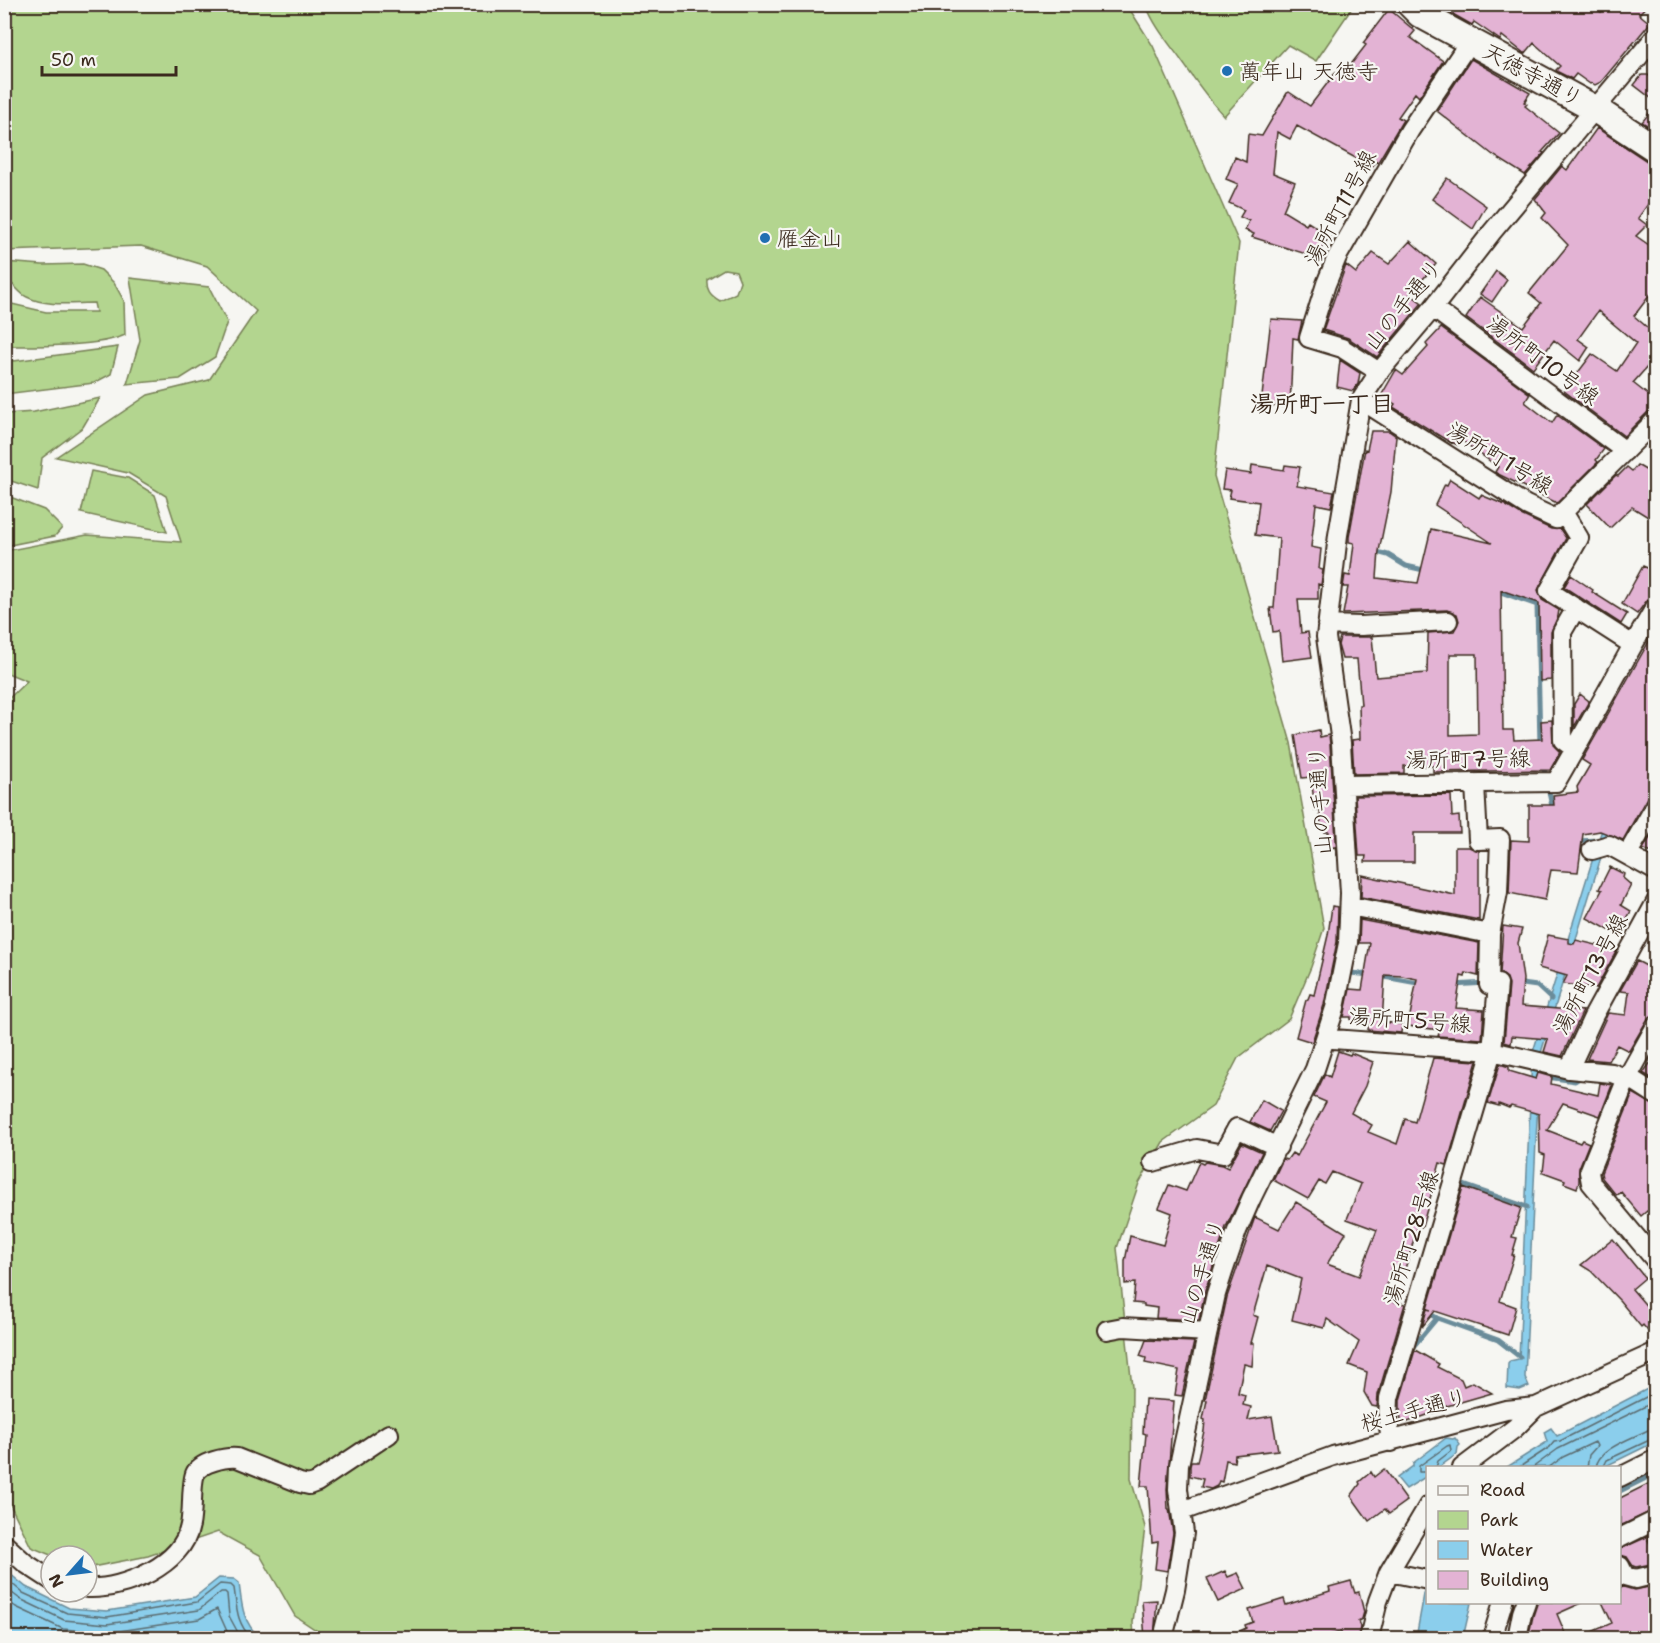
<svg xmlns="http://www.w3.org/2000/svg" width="1660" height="1643" font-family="'Shantell Sans','Klee One',sans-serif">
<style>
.green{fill:#b3d58f;stroke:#778056;stroke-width:1.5;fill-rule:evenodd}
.water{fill:#8bceec;stroke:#6b8c9a;stroke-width:1.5}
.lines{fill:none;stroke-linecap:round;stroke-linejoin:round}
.shore{stroke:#5b6c70;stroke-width:1.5}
.stream{stroke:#6b8c9a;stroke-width:5}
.building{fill:#e3b3d4;stroke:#3b2a1e;stroke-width:1.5;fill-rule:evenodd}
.street-casing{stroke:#3b2a1e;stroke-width:22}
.secondary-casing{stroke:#3b2a1e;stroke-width:30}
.street{stroke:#f6f6f2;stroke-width:18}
.secondary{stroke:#f6f6f2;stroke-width:26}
.poi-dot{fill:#1f6fb2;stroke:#f6f6f2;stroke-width:2}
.labels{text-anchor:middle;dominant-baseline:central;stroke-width:4.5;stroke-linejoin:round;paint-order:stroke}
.poi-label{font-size:22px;fill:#3b2a1e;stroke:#f6f6f2;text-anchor:start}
.street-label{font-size:22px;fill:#3b2a1e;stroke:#f6f6f2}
.neighbourhood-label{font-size:24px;font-weight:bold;fill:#3b2a1e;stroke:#f6f6f2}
</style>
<rect width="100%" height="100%" fill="#f6f6f2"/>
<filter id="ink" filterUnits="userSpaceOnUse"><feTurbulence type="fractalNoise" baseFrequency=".0167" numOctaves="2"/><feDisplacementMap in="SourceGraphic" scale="12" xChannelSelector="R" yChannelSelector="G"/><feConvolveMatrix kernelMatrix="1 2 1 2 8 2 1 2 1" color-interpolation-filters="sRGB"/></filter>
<g filter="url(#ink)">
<path class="green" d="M5 5H1127L1153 46 1239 243 1214 476 1291 743 1324 928 1311 967 1289 1019 1238 1058 1213 1106 1163 1142 1139 1183 1117 1248 1132 1387 1131 1479 1145 1527 1133 1622 1134 1638H328L295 1616 260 1555 218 1532 148 1556 87 1568V1556H53L31 1547 5 1494 4 703 27 681 5 672V551L87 535 181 542 166 496 128 473 56 457 148 395 209 380 256 311 207 266 141 246 5 251ZM724 269 736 271 740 281 736 293 720 301C710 295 706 290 707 279Z
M1146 5V4L1354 5 1316 61 1288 45 1224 116C1207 98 1195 80 1181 60 1168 42 1154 26 1146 5Z
M4 262 43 265 83 264 101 270 114 283 124 301 125 335C99 347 35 346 5 346V307L12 304 46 312H96L94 303C73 303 47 307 27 297 18 293 15 283 5 280Z
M130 278 209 287 227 322 215 357 180 379 127 384 140 340Z
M118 347 111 374 94 383 5 394V358L14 361Z
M100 398 83 427 42 458 38 490 5 479V414L34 412Z
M91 471 128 478 155 495 167 532 81 513Z
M5 495 44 510 62 528 55 536 5 546Z"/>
<path class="water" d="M1626 776 1540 1056 1525 1377 1529 1386 1520 1390 1507 1388 1508 1364 1510 1361 1519 1359 1532 1055 1616 784Z
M1655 1385V1442L1604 1467H1507L1547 1442 1544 1432 1551 1428 1557 1436Z
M1446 1438 1453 1439 1455 1438 1460 1445 1458 1447 1457 1454 1439 1467 1428 1468 1427 1476 1406 1489 1397 1478 1413 1466V1463Z
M4 1569 26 1587 69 1608 107 1611 195 1597 219 1578 234 1579 239 1583C242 1607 242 1619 259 1638H5Z
M1427 1578 1428 1602 1471 1603 1463 1638H1416Z"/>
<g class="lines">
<path class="shore" d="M1518 1468 1550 1447 1554 1442 1560 1441 1656 1392
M1532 1468 1558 1449 1656 1401
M1548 1468 1563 1457 1595 1442 1597 1446 1589 1455 1587 1468
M1596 1468C1597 1449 1633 1438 1648 1430L1656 1429
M1603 1468 1607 1460 1656 1437
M1428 1472H1419V1466L1447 1446 1450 1445 1451 1451 1438 1461 1436 1468
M4 1577 23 1593 67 1613 107 1617 197 1602 220 1584 231 1585 234 1588C237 1608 236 1622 251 1638
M4 1587 20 1599 64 1620 107 1624 199 1610 221 1592H225L227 1594 229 1616 241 1638
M4 1599 16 1607 63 1629 106 1633 199 1619 217 1609 230 1638"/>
<path class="stream" d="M1373 551 1388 555 1406 566 1428 571
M1495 590 1537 605 1540 746
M1543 764 1553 811
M1576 841 1600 840
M1351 973 1370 975
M1379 976 1423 984
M1500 981 1537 986 1551 999
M1453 985 1486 983
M1547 1077 1575 1081 1581 1077H1584
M1458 1183 1527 1207
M1428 1313 1437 1318 1498 1340 1520 1357
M1412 1348 1437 1318
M1620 1491 1656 1473"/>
</g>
<path class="building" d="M1435 4H1591L1601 12 1607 4H1648L1639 14 1650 23 1601 82 1595 85 1592 83 1590 84 1576 74 1572 79 1558 72 1556 70 1560 66 1534 43 1525 54 1502 36 1500 40 1474 22 1472 25Z
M1389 9 1415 31 1410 37 1443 61 1419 97 1415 93 1398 117 1403 120 1378 162 1376 161 1372 167 1297 126 1290 139 1277 132 1273 173 1295 182 1283 211 1306 225 1308 222 1330 236 1318 253 1312 248 1306 254 1252 237 1254 234 1245 230 1249 221 1240 217 1244 210 1229 203 1238 184 1226 179 1235 157 1246 162 1248 134 1262 136 1287 93 1289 92 1310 106 1336 72 1342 76 1366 45 1363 43Z
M1471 59 1530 93 1524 102 1527 104 1525 106 1559 133 1542 152 1544 153 1525 175 1493 155 1437 111Z
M1642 75H1648L1656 82V102L1634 85Z
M1656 105V126L1653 129 1642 122Z
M1597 128 1656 167V193L1638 218 1647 225 1636 236 1656 250V287L1634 316 1656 335V357L1633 383 1652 398 1649 401 1656 406V409L1648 412 1624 436 1564 391 1592 354 1617 371 1636 343 1598 311 1578 339 1589 347 1580 361 1554 340 1533 368 1466 318 1480 297 1523 327 1541 303 1529 293 1568 245 1542 218 1546 213 1535 199 1562 166 1567 170Z
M1447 178 1486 206 1473 229 1432 199Z
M1410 241 1436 264 1410 294 1422 303 1377 357 1348 338 1323 330 1346 265 1356 273 1373 253 1389 264Z
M1496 271 1507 280 1492 302 1480 294Z
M1271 319 1302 321 1298 339 1293 338 1290 407 1261 405Z
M1441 328 1530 394 1525 402 1552 423 1557 415 1604 449 1596 460 1598 462 1557 503 1498 474 1495 472 1498 467 1461 440 1458 445 1451 442V443L1393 407 1395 404 1381 396 1396 370 1403 375 1428 347 1426 344Z
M1340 360 1360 373 1358 384 1353 391 1337 387Z
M1371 431H1389L1396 436 1391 492 1379 551 1377 578 1418 583 1431 529 1492 543 1435 505 1445 484 1447 485 1450 479 1479 498 1481 495 1505 505 1521 515 1551 529H1560L1566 538 1538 590 1542 600 1559 610 1558 616 1551 632V680L1540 681 1539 603 1501 590 1503 730H1513L1514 740 1542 739 1541 721 1552 720 1553 745 1560 752 1550 770 1433 772V766H1404V773L1354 774 1352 740 1360 739 1359 705H1361L1357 659H1342L1338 645 1340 637H1372L1376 677 1427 673 1428 633 1454 631 1459 621 1457 614 1447 610 1343 614 1348 587H1343L1345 575 1350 576 1354 543 1349 542V537L1365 449 1367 450ZM1450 654H1477L1478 734 1450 735Z
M1252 465 1284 470 1285 465 1300 467 1297 486 1334 492 1331 507 1316 504 1311 547 1321 549 1319 569 1323 570 1321 585 1318 584V599H1298L1301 633 1308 632 1312 657 1282 661 1279 631 1273 632 1270 608H1274L1279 538 1255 535 1259 502 1229 498 1231 490 1222 489 1225 470 1251 474Z
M1637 465 1656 476V522L1632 507 1610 528 1587 504 1616 475 1618 476 1627 467 1632 471Z
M1643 566 1656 572V595L1647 600 1637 614 1622 604Z
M1571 575 1593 590 1592 592 1627 614 1621 624 1564 587Z
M1656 629V794L1646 799 1623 840 1600 831 1583 834 1578 872 1551 870 1545 900 1509 893 1511 840 1529 841V805H1554L1553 795 1578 792 1577 787 1590 765 1582 760Z
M1580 694 1589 701 1574 727V704Z
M1319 730 1320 737 1329 735 1330 744 1337 856 1335 847 1330 848 1329 832H1325L1324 826 1321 827 1320 809 1315 810 1311 777 1302 778 1295 735Z
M1451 795 1452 817 1459 816 1460 833H1414V862H1365L1366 856H1359L1355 796Z
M1656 828V855L1643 849Z
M1455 847H1469L1479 851V920L1361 897 1362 875 1455 895Z
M1610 867 1624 874 1623 878 1631 885 1621 905 1631 911 1618 935 1587 918 1602 890 1599 889Z
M1332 906 1338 907 1337 942 1324 1005 1312 1042 1296 1037 1306 1000 1308 999 1310 994 1314 995 1328 935Z
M1360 920 1479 943 1478 976 1466 973 1465 977 1461 976 1456 1008 1484 1010 1482 1039 1438 1036 1440 1030 1408 1026 1417 979 1402 976 1385 975 1382 1022 1402 1024 1401 1033 1368 1030 1369 1021 1351 1020V1017H1344L1350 989 1362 990 1370 943H1359Z
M1503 926 1522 929 1518 943 1523 979 1521 1006 1583 1011 1562 1056 1544 1052 1548 1039 1512 1036 1511 1044 1504 1042 1509 985 1507 978 1500 973Z
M1548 935 1569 939V943L1574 944 1576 940 1617 950 1596 988 1563 984 1567 976 1539 968Z
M1637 961 1656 971V1015L1647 1020 1629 1051 1617 1045 1608 1061 1587 1059 1608 1013 1626 1015 1629 992 1620 991Z
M1656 1050V1081L1643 1073 1651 1062 1650 1061Z
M1338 1051 1350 1055 1351 1053 1373 1062 1365 1086 1351 1113 1372 1125 1368 1132 1397 1144 1405 1119 1415 1122 1433 1058 1477 1061 1447 1165 1440 1163 1422 1227 1418 1226 1404 1272 1391 1269 1383 1299 1405 1304 1378 1395 1377 1407 1372 1406 1364 1392 1367 1372 1349 1365 1359 1342 1327 1319 1324 1328 1292 1320 1301 1279 1267 1266 1253 1315 1258 1317 1251 1343H1254L1252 1366 1244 1364 1238 1393 1245 1395 1243 1405 1251 1407 1248 1420 1272 1416 1278 1450 1235 1455 1234 1462 1226 1460 1222 1482 1219 1481 1217 1486 1211 1489 1201 1487 1203 1479 1190 1476V1466L1191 1462H1197L1204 1431 1205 1420 1203 1419 1207 1400H1205L1227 1297 1255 1217 1279 1229 1296 1202 1346 1233 1327 1264 1359 1276 1377 1230 1347 1219 1361 1184 1332 1172 1325 1184 1319 1181 1308 1199 1273 1180 1283 1159 1287 1160 1292 1153 1297 1156 1326 1102 1314 1097 1325 1074 1330 1077Z
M1500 1064 1509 1067V1071L1536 1079 1538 1073 1552 1077 1551 1084 1598 1095 1600 1083 1612 1085 1600 1116 1563 1103 1547 1130 1580 1143 1582 1140 1589 1143 1579 1168V1182L1577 1188 1564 1183 1565 1180 1543 1172 1545 1155 1540 1153 1539 1114 1511 1106 1509 1108 1499 1104V1106L1488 1103Z
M1633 1093 1656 1106V1220L1647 1211 1641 1216 1621 1192 1616 1195 1602 1178 1601 1173Z
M1262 1100 1281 1111 1270 1131 1250 1122Z
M1242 1143 1262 1152 1226 1227 1205 1291 1199 1320 1156 1318 1157 1308 1144 1306V1304L1133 1303 1135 1283 1125 1284V1261L1130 1236 1163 1245 1172 1213 1159 1208 1169 1185 1186 1191 1199 1162 1203 1164 1205 1162 1222 1165 1228 1168Z
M1463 1187 1521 1208 1512 1237 1517 1238 1512 1255H1514L1500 1301 1516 1307 1508 1335 1435 1311 1422 1327 1427 1309 1431 1310 1427 1309Z
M1613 1239 1645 1278 1632 1289 1656 1317V1341L1643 1325 1641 1327 1620 1301 1591 1271 1581 1265Z
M1146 1340 1194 1342 1182 1396 1175 1395 1179 1370 1145 1363 1146 1358 1140 1356Z
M1415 1350 1439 1364 1437 1367 1461 1379 1464 1386 1473 1382 1492 1393 1440 1408 1441 1410 1402 1424 1400 1414V1400Z
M1145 1399 1174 1401 1167 1489 1168 1509H1169L1173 1533 1167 1571 1155 1569 1158 1542 1152 1543 1148 1486H1141L1146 1434 1143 1433Z
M1384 1469 1407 1501 1389 1514 1385 1509 1369 1521 1351 1496 1360 1484 1359 1482 1371 1472 1374 1477Z
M1656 1480V1509L1620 1526V1498Z
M1656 1533V1536L1648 1540 1656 1554V1563L1636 1567 1633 1566 1627 1557 1620 1555V1549Z
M1225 1571 1228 1577 1238 1573 1246 1589 1218 1602 1207 1579Z
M1351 1581 1355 1593 1359 1592 1364 1612 1362 1619 1358 1621 1360 1627 1358 1638H1343L1341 1632 1317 1638H1226L1246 1628 1245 1625 1253 1622 1249 1610 1284 1599 1286 1605 1330 1591 1329 1587Z
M1620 1586 1634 1590 1654 1586 1656 1638H1578L1612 1623 1602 1602H1620Z
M1157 1600 1154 1638H1145L1142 1601Z
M1540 1602H1584L1557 1614 1567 1638H1528L1533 1616 1537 1604Z"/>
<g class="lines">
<g class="street-casing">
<path id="street" d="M1433 308 1625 451
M1379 372 1342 348 1309 338 1326 284 1337 257 1410 130 1470 41
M1361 400 1526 505 1556 519 1656 420
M1563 512 1579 538 1549 591 1633 645 1575 749 1563 740 1562 632 1576 608
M1327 625 1361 626 1448 621
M1633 645 1656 606
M1344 785 1556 782 1575 749
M1592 850 1609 845 1656 871
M1627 855 1656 805
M1350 906 1490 934
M1656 1026 1627 1078 1589 1172 1591 1183 1656 1261
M1326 1036 1333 1039 1492 1051 1569 1069 1612 1073 1636 1082 1656 1095
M1569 1069 1594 1015 1656 902
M1153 1162 1197 1149 1223 1154 1237 1128 1278 1147
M1107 1330 1123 1327 1208 1332
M1391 1442 1388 1420 1389 1398 1492 1051 1498 984 1489 985 1490 934 1498 892 1500 839 1478 840 1475 784
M1462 1468 1515 1428 1536 1407
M1620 1477 1656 1459
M1428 1506 1389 1572 1428 1580
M1182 1511 1333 1456 1506 1410 1536 1407 1656 1352
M1620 1538 1656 1520
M4 1544 25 1563 51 1580
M1620 1566 1625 1576 1636 1579 1656 1574
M87 1588C124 1590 183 1565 190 1525 193 1512 191 1483 195 1474 200 1462 226 1457 237 1458L300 1483 309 1485 317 1482 389 1434
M1165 1638V1630L1175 1590 1184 1533 1178 1489 1179 1465 1216 1294 1223 1272 1237 1231 1251 1199 1315 1069 1335 1008 1348 943 1350 893 1341 743 1326 637 1338 535 1361 400 1379 372 1433 308 1492 232 1656 36
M1369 1638 1378 1601 1389 1572
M1492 1638 1503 1602
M1517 1638 1522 1613 1526 1602"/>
</g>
<g class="secondary-casing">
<path id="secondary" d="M1410 4 1420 14 1595 109 1656 149"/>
</g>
<use href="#street" class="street"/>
<use href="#secondary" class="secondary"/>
</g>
</g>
<g class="poi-dot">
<circle cx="1227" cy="71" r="6"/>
<circle cx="765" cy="238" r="6"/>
</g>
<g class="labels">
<g class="poi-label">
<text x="1239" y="71">萬年山 天徳寺</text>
<text x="777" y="238">雁金山</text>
</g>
<g class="street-label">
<text transform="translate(1533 75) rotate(28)">天徳寺通り</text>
<text transform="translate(1340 208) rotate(-62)">湯所町11号線</text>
<text transform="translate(1403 305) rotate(-51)">山の手通り</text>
<text transform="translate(1543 360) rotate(37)">湯所町10号線</text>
<text transform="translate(1500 458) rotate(31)">湯所町1号線</text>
<text transform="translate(1468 759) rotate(-1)">湯所町7号線</text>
<text transform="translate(1320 801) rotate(-94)">山の手通り</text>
<text transform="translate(1590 974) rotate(-62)">湯所町13号線</text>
<text transform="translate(1410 1020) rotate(4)">湯所町5号線</text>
<text transform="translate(1411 1238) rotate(-73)">湯所町28号線</text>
<text transform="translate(1202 1272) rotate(-73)">山の手通り</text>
<text transform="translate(1414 1410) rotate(-15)">桜土手通り</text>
</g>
<g class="neighbourhood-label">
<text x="1322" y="404">湯所町一丁目</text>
</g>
</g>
<rect width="1660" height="1643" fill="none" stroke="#f6f6f2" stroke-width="24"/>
<rect x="12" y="12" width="1636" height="1619" fill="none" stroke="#3b2a1e" stroke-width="2" filter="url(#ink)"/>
<rect x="1426" y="1466" width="195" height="138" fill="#f6f6f2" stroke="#aba49d" stroke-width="1.5"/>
<rect x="1438" y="1486" width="30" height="9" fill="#f6f6f2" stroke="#aba49d" stroke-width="1.5"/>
<text x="1480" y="1496" font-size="18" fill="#3b2a1e">Road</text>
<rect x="1438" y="1511" width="30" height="18" fill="#b3d58f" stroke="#aba49d" stroke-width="1.5"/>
<text x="1480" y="1526" font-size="18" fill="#3b2a1e">Park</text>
<rect x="1438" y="1541" width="30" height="18" fill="#8bceec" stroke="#aba49d" stroke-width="1.5"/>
<text x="1480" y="1556" font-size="18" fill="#3b2a1e">Water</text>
<rect x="1438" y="1571" width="30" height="18" fill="#e3b3d4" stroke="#aba49d" stroke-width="1.5"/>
<text x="1480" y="1586" font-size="18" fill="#3b2a1e">Building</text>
<g transform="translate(69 1574) rotate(242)"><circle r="28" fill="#f6f6f2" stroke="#aba49d" stroke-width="1.5"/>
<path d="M0-4.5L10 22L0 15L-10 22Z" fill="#1f6fb2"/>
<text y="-9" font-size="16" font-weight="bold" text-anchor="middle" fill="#3b2a1e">N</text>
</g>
<path d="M42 66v9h134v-9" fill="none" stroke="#3b2a1e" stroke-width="3"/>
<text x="51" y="66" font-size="18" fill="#3b2a1e" stroke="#f6f6f2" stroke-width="4.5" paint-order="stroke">50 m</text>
</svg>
